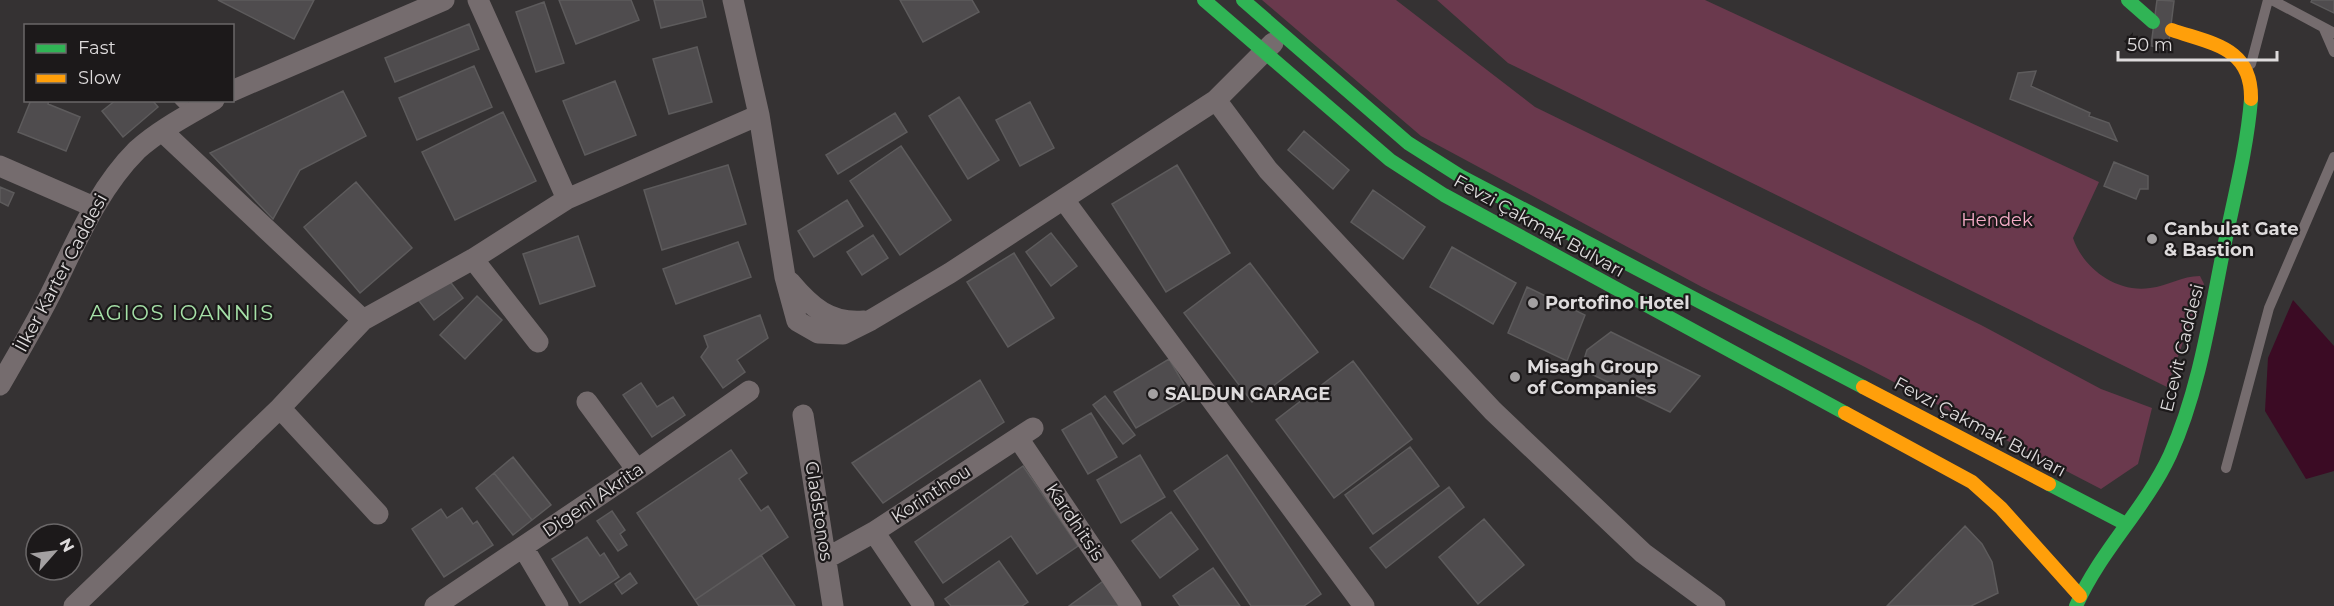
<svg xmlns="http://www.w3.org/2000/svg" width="2334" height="606" font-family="Montserrat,sans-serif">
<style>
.green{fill:#6a394d}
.water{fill:#3b0b24}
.building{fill:#4f4c4e;stroke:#5d5b5c;stroke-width:1.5}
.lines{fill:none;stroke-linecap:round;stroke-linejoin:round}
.lane{stroke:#756c6e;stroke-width:10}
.street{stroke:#756c6e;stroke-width:21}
.fast{stroke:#30b455;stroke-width:14}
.slow{stroke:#ff9f0a;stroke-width:14}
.poi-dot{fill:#a3a0a1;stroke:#1c191a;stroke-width:2}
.labels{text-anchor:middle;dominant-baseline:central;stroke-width:4.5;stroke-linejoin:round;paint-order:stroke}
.park-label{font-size:18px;fill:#f6adc8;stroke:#1c191a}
.street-label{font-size:18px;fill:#dedbdc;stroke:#1c191a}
.poi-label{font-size:18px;font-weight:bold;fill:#dedbdc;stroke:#1c191a;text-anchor:start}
.quarter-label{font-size:21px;letter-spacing:1.5px;fill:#a6e2a8;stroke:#1c191a}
</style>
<rect width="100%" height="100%" fill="#353233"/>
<path class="green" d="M1262 0H1396L1535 107 1981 325 2101 389 2152 408 2138 464 2101 489 1861 365 1702 287 1421 136Z
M1437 0H1705L2099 182 2073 238C2083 268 2116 293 2150 288 2168 286 2182 276 2200 276L2204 284 2167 387 1508 63Z"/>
<path class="water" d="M2293 300 2334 346V471L2306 479 2265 411 2268 358Z"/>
<path class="building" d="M218 0H314L294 39Z
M559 0H631L639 20 576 44Z
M654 0H702L706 17 661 28Z
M900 0H972L979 12 923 42Z
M2157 0 2174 1 2168 49 2151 46Z
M2312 0H2334V13L2311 2Z
M544 2 564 63 536 72 516 12Z
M469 24 479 49 395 82 385 58Z
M697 47 712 102 669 114 653 59Z
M474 66 492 107 417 140 399 98Z
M2036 71 2031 86 2090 113 2089 116 2109 123 2117 141 2010 99 2018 73Z
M615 81 636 135 585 155 563 101Z
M343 91 366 136 300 170 273 219 210 153Z
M959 97 999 160 968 179 929 116Z
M31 100H49L48 104 80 117 66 151 18 132Z
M116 100H152L158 107 123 137 102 111Z
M1030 102 1054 148 1020 166 996 120Z
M503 112 536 181 455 220 422 152Z
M895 113 907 132 838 174 826 155Z
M1304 131 1349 170 1333 189 1288 150Z
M901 146 951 220 900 255 850 181Z
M2114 162 2148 176V189H2140L2136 199 2104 186Z
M728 165 746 224 662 250 644 190Z
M1177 165 1230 253 1166 292 1112 204Z
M356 182 412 248 360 293 304 227Z
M0 187 14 193 8 206 0 202Z
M1373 190 1425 227 1403 259 1351 222Z
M847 200 863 226 814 257 798 231Z
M1051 233 1077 266 1051 286 1026 252Z
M873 235 888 258 862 275 847 252Z
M578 236 595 286 540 304 523 254Z
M738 242 751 277 676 304 663 269Z
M1452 247 1516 283 1493 324 1430 287Z
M1014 253 1054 318 1008 347 967 282Z
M1250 263 1318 352 1252 402 1184 313Z
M448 279 463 298 434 320 419 301Z
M1527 287 1585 315 1567 361 1508 333Z
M477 296 502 320 465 359 440 335Z
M760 315 768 338 737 360 745 372 723 388 701 357 708 347 704 336Z
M1611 332 1700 376 1670 412 1581 369 1587 350Z
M1169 359 1191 396 1136 428 1114 392Z
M1353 361 1412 439 1334 498 1276 420Z
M980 380 1004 422 883 503 852 463Z
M641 383 657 407 673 397 685 415 652 437 623 395Z
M1105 396 1135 435 1123 444 1093 405Z
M1091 413 1117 457 1088 474 1062 430Z
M1410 447 1439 486 1373 534 1345 495Z
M731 450 747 473 739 479 761 511 768 506 788 537 695 600 637 513Z
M1140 455 1165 497 1121 523 1097 480Z
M1227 455 1321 594 1304 606H1251L1174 491Z
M513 457 551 505 532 520 494 473Z
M1023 466 1078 546 1037 574 1011 536 943 583 915 542Z
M494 473 532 520 513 535 476 488Z
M1449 487 1464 507 1386 568 1370 548Z
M462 508 473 524 477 521 493 545 444 577 412 529 441 509 447 518Z
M612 511 625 530 620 534 627 545 618 551 597 521Z
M1171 512 1198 549 1160 578 1132 541Z
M1484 519 1524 565 1478 604 1439 557Z
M1965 526 1982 544 1992 562 1998 593 1971 606H1887Z
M587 537 600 556 604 553 619 577 580 603 552 559Z
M761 555 795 606H699L695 600Z
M999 561 1028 602 1022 606H951L945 599Z
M1213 568 1240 606H1180L1173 596Z
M630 573 637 583 622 594 615 584Z
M1106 579 1125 606H1069Z"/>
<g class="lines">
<path class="lane" d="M2272 0 2334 33
M2324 29 2334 52
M2251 64 2268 0
M179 100 192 113
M2226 468 2269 308 2334 157"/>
<path class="street" d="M478 0 567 199
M733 0 759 115 785 277 797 321 818 333 843 334 871 320 950 273 1216 100 1273 43
M232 91 444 0
M1216 100 1268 170 1493 411 1643 553 1715 606
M162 131 363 320 473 259 567 199 759 115
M0 166 94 207
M1064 200 1364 606
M473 259 538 342
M790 282C811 307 830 324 864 321
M0 385C19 352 38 320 55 285 78 238 99 188 137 150 159 130 188 115 214 100
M587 402 637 470
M280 408 378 514
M803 415 833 606
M1018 438 1131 606
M874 532 924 606
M523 547 558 606
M827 558 874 532 1033 428
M74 606 280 408 363 320
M435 606 637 470 749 391"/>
<path class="fast" d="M1204 0 1390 160 1444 195 1845 413
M1243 0 1408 143 1460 176 1863 387
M2128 0 2153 22
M2049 484 2124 523
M2076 606C2100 551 2145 509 2170 455 2199 391 2210 316 2224 247 2234 198 2247 149 2251 99"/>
<path class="slow" d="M2172 30C2212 44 2252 47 2251 99
M1863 387 2049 484
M1845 413 1972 482 2001 508 2080 596"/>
</g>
<g class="poi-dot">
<circle cx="2152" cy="239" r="6"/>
<circle cx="1533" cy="303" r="6"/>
<circle cx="1515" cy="377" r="6"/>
<circle cx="1153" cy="394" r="6"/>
</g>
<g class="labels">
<g class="park-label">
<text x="1997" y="220">Hendek</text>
</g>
<g class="street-label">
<text transform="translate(1539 226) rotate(29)">Fevzi Çakmak Bulvarı</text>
<text transform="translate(61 273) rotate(-62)">İlker Karter Caddesi</text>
<text transform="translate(2182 348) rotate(-76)">Ecevit Caddesi</text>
<text transform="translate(1980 427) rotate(28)">Fevzi Çakmak Bulvarı</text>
<text transform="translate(931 494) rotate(-33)">Korinthou</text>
<text transform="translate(593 500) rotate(-34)">Digeni Akrita</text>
<text transform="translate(819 511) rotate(81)">Gladstonos</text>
<text transform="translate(1075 522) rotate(56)">Kardhitsis</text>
</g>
<g class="poi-label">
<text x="2164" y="229">Canbulat Gate<tspan x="2164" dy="21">&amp; Bastion</tspan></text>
<text x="1545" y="303">Portofino Hotel</text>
<text x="1527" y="367">Misagh Group<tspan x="1527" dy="21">of Companies</tspan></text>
<text x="1165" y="394">SALDUN GARAGE</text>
</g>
<g class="quarter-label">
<text x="182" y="312">AGIOS IOANNIS</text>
</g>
</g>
<rect x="24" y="24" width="210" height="78" fill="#1c191a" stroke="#6a6768" stroke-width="1.5"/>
<rect x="36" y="44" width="30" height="9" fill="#30b455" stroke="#6a6768" stroke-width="1.5"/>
<text x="78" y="54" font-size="18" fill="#dedbdc">Fast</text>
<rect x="36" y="74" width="30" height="9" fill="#ff9f0a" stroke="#6a6768" stroke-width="1.5"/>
<text x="78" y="84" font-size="18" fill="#dedbdc">Slow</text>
<g transform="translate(54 552) rotate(62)"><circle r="28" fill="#1c191a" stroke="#6a6768" stroke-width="1.5"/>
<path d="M0-4.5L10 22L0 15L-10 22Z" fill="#a3a0a1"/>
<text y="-9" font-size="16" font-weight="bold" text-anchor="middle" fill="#dedbdc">N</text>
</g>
<path d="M2118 51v9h159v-9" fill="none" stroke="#dedbdc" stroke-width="3"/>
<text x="2127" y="51" font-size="18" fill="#dedbdc" stroke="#1c191a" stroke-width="4.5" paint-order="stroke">50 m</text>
</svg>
